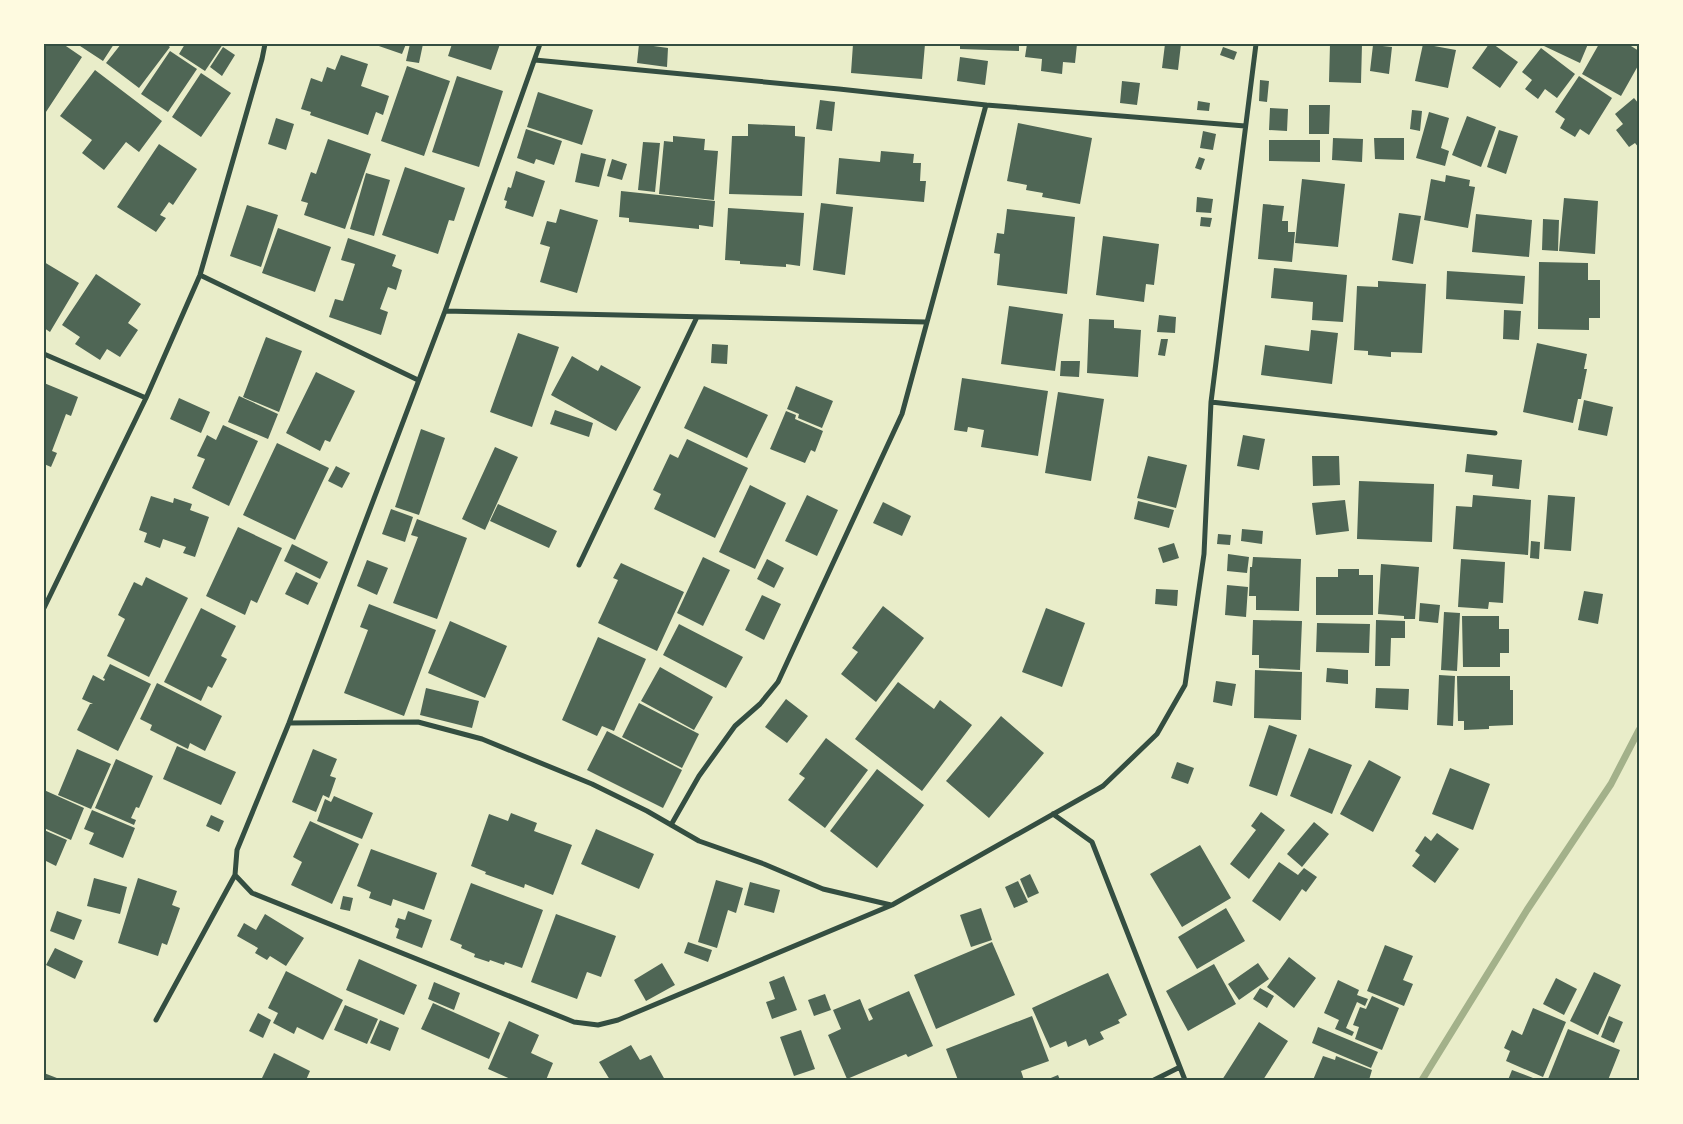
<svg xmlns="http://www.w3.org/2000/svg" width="1683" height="1124" font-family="'Libre Baskerville',serif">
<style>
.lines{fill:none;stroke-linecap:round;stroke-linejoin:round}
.stream{stroke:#a3b18a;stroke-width:7}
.building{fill:#4f6655}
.minor{stroke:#344e41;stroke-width:5}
.neatline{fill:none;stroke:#344e41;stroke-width:2}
</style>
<rect width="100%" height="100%" fill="#e9edc9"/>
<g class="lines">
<path class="stream" d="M1422 1080 1527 910 1611 784 1639 730"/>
</g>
<path class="building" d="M44 44H63L82 57 44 115Z
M77 44H114L103 61Z
M121 44H166L170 47 139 88 106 63Z
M185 44H223L205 71 179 54Z
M373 44H406L402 54Z
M410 44H423L419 63 406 61Z
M452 44H500L491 70 448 56Z
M639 44 668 48 667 67 637 63Z
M853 44H925L922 79 851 73Z
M960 44H1019V51L960 49Z
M1027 44H1077L1075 63 1063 62 1062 74 1041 71 1042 59 1025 57Z
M1165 44H1181L1178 70 1162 68Z
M1330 44H1362L1361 83 1329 82Z
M1423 44 1456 50 1448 88 1415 81Z
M1489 44H1493L1518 62 1500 88 1472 68Z
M1545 44H1588L1580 63 1544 46Z
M1599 44H1632L1631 46 1639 51V64L1621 96 1582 74Z
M1373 45 1392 47 1389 74 1370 71Z
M223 47 235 55 222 76 210 67Z
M1223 47 1237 52 1234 60 1220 55Z
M1541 48 1575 74 1557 98 1545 89 1538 99 1525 89 1532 80 1522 72Z
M170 51 197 69 168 112 141 94Z
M341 55 368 64 361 86 389 96 383 115 376 112 368 135 310 115 311 112 301 109 311 78 322 82 327 67 335 70Z
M960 57 988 61 985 85 957 81Z
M407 66 450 81 424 156 381 141Z
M95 70 162 121 139 152 126 142 104 170 82 153 92 140 60 116Z
M201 73 231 93 201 137 172 117Z
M457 76 503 91 479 167 432 152Z
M1579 76 1612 98 1589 135 1580 129 1575 137 1560 128 1565 119 1555 112Z
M1260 80 1269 81 1267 102 1259 101Z
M1122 81 1140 83 1137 105 1120 103Z
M538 92 593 110 582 145 527 127Z
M1634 98 1639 104V148L1635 143 1629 147 1616 130 1623 124 1615 114Z
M820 100 835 102 832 131 816 129Z
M1198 101 1210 103 1209 111 1197 110Z
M1309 105H1330L1329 134H1309Z
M1270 108 1288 109 1287 131 1269 130Z
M1412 110 1422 111 1420 131 1410 129Z
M1429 112 1449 118 1441 148 1449 151 1445 166 1416 158Z
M1467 116 1496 127 1481 167 1452 155Z
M276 118 294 124 286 150 268 144Z
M1018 123 1092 138 1080 204 1042 197 1043 193 1026 190 1027 185 1007 181Z
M748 124 795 126V136L805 137 802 196 729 194 732 136H748Z
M526 129 562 141 554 165 536 159 534 164 517 158Z
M1499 130 1518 136 1506 174 1487 167Z
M1203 131 1216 134 1213 150 1200 148Z
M673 136 705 139 704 150 718 151 714 200 659 194 664 141 673 142Z
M1333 138 1363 139 1362 162 1332 160Z
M1374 138H1404V160L1375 159Z
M328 139 371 154 345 229 304 215 308 203 301 201 311 172 316 174Z
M1269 140H1320V162L1269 161Z
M643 142 660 143 655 192 638 190Z
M159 144 197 169 173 205 169 202 160 215 166 218 156 232 117 207Z
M881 151 914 154 913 163H921L920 181H926L924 202 836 194 839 158 880 162Z
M581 153 606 159 599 187 575 182Z
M1199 157 1205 159 1201 170 1195 168Z
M612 159 627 164 622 180 607 176Z
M405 167 465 188 454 221 449 220 438 254 382 235Z
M516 171 545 181 533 217 505 208 507 201 504 200 508 187 511 188Z
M366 173 390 180 374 236 350 229Z
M1446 175 1470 180 1469 186 1475 187 1468 228 1424 220 1431 179 1445 182Z
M1302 179 1345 184 1338 247 1295 243Z
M621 191 715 201 713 227 699 225V229L629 222V218L619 217Z
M1197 197 1213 199 1211 213 1196 212Z
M1564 198 1598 201 1595 254 1559 251Z
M821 203 853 207 845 275 813 270Z
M1263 204 1284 206 1282 221H1288V232H1295L1292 262 1258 259Z
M247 205 278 215 261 267 230 256Z
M728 208 804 213 800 266 786 264V267L740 264V261L725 260Z
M560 209 598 220 577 293 540 282 550 247 540 244 547 221 556 223Z
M1007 209 1075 217 1067 294 997 285 1000 254 994 253 997 233 1004 234Z
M1399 213 1421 216 1413 264 1392 260Z
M1476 214 1532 220 1529 257 1472 252Z
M1201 217 1212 218 1210 227 1200 226Z
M1543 219 1559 220 1558 251 1542 250Z
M278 228 331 247 315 292 262 273Z
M1103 236 1159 244 1154 285 1146 284 1144 302 1096 295Z
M348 238 396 255 392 266 402 270 396 290 388 287 380 309 388 312 381 335 329 317 335 299 343 301 355 264 341 260Z
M44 262 79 283 50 332 44 328Z
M1539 262 1588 263V280H1600V318H1589V330L1538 329Z
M1274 268 1347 275 1343 322 1312 320 1313 302 1271 298Z
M1447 271 1525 276 1523 304 1446 299Z
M96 274 141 304 128 323 138 330 120 357 107 349 100 360 75 344 80 337 62 325Z
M1378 281 1426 284 1422 353 1391 352V357L1368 355V351L1354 350 1357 286 1378 287Z
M1009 306 1063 314 1055 371 1001 364Z
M1504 310 1521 311 1519 340 1503 339Z
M1159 315 1176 317 1175 333 1157 332Z
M1089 319 1114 320V328L1141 330 1138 377 1087 373Z
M1311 330 1338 333 1332 384 1261 375 1265 345 1309 351Z
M518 333 559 347 532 427 490 412Z
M266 337 302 351 279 412 243 397Z
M1161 339H1168L1165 356 1158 355Z
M1537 343 1587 354 1584 369H1587L1581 399H1578L1573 423 1523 412Z
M712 344 728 345 727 364 711 363Z
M572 356 598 371 601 365 641 387 616 431 551 395Z
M1061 361H1080L1079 377 1060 376Z
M316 372 355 391 330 442 325 440 320 451 286 433Z
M962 378 1048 391 1038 456 981 447 984 430 968 427 967 432 954 430Z
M44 383 78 397 71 416 66 414 52 451 57 453 51 467 44 464Z
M704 386 768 415 747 458 684 428Z
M796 386 833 401 822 428 798 418 799 414 787 409Z
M1058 392 1104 399 1091 481 1045 473Z
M239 396 278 414 268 439 228 422Z
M179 398 210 412 201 433 170 419Z
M1584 400 1613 407 1607 436 1578 430Z
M555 410 593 423 589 437 550 424Z
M786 411 796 415 795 419 823 431 815 452 811 450 805 463 770 449Z
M223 425 258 441 229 506 192 488 205 459 197 456 207 435 216 440Z
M421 429 445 438 419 515 395 507Z
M1243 435 1265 439 1259 470 1237 466Z
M687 439 748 468 715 538 654 509 661 494 653 490 670 454 678 458Z
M277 443 329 468 295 540 243 515Z
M495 447 518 457 485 530 462 519Z
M1467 454 1522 460 1519 489 1492 486 1493 475 1465 472Z
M1148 456 1187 465 1176 508 1137 498Z
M1312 456H1339L1340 485 1313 486Z
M336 466 350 473 342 488 328 481Z
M1359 481 1434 484 1432 542 1357 539Z
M750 485 786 503 755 569 719 552Z
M807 495 838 510 817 556 785 541Z
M1473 495 1531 500 1528 555 1453 549 1456 506 1472 507Z
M1548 495 1575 497 1571 551 1544 549Z
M151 496 173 503 174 498 192 504 190 510 209 517 195 557 183 553 186 547 163 539 160 548 144 542 147 533 139 530Z
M1345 500 1349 531 1316 535 1312 503Z
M1138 501 1174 510 1169 528 1134 519Z
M883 502 911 516 902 536 873 523Z
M498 504 557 531 549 548 490 521Z
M391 509 413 517 405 542 382 534Z
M417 519 467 538 437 619 393 603 418 537 411 535Z
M238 527 282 548 257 603 251 600 245 615 206 596Z
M1242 529 1263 531 1262 544 1241 541Z
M1218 534 1231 535 1230 545 1217 544Z
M1531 541 1540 542 1539 559 1530 558Z
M1174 543 1179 558 1163 563 1158 548Z
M292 544 328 562 320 579 284 561Z
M1228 554 1249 557 1247 573 1227 571Z
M703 557 730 570 703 626 677 613Z
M1253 557 1301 559 1299 611 1256 610V596H1249L1250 567H1252Z
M767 559 784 568 774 588 757 579Z
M1461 559 1505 562 1503 603 1489 602 1488 609 1458 607Z
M367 560 388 568 377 595 357 586Z
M621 563 684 592 657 651 598 623 618 580 613 578Z
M1381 564 1419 567 1415 619H1404V616L1378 614Z
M1338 569H1359V575H1373V615H1316V577H1338Z
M296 572 318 583 308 605 285 594Z
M146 577 188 598 149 677 107 656 125 619 118 615 134 582 142 586Z
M1227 585 1248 587 1246 617 1225 615Z
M1156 589 1178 590 1177 606 1155 604Z
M1584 591 1603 594 1598 624 1578 620Z
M762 595 781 604 764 640 745 630Z
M1420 603 1440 605 1438 623 1419 621Z
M369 604 436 630 404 716 344 693 368 630 360 627Z
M883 606 924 638 876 702 841 674 858 652 852 648Z
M201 608 236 626 221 656 227 659 212 688 208 686 201 701 164 682Z
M1046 608 1085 623 1062 687 1022 672Z
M1444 612 1460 613 1457 671 1441 670Z
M1462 616H1499V629H1509V653H1500V667H1463Z
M1253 620 1302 621 1300 670 1259 668V655H1252Z
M1376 620 1405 621V638H1391L1390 666H1375Z
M450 621 507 646 485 698 428 673Z
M1317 623 1370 624 1369 653 1316 652Z
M679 624 743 657 726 688 663 655Z
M598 637 646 659 614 731 602 726 597 736 562 720Z
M110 664 151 684 118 751 77 730 90 704H93L82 699 93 675 104 681 105 679 103 678Z
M660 667 713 697 694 730 641 701Z
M1327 668 1348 670V684L1326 682Z
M1255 670 1302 672 1301 720 1254 718Z
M1439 675 1455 676 1453 726 1437 725Z
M1457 676H1510V690H1513V725L1489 726V729L1464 730V721H1458Z
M1216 681 1236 684 1232 706 1213 702Z
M898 682 934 709 940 700 972 725 922 791 855 739Z
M157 683 222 716 205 751 190 743 188 749 150 730 152 725 140 719Z
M426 688 479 701 472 728 420 715Z
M1376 688 1409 689 1408 710 1375 708Z
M786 699 808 716 787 743 765 727Z
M639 703 699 734 682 768 622 737Z
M1001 716 1044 753 989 818 946 781Z
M1269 725 1297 735 1277 796 1249 786Z
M607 731 682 770 663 808 587 770Z
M826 738 868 770 825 828 788 800 805 778 799 774Z
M177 746 236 772 221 805 163 779Z
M1309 748 1352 765 1332 814 1290 796Z
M77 749 111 764 91 809 58 795Z
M313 749 337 759 330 776 336 778 329 798 323 795 316 812 292 802Z
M116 759 153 776 139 808 136 807 131 818 136 820 134 825 95 808Z
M1369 760 1401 777 1373 832 1340 814Z
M1177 762 1194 768 1188 784 1171 778Z
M1450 768 1490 784 1473 830 1432 814Z
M877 769 924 805 877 868 830 831Z
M44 790 84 808 71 840 44 828Z
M334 796 373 813 362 839 317 821 325 799 331 802Z
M92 810 135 828 123 858 89 844 94 833 84 829Z
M1261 812 1285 830 1249 879 1230 864 1256 830 1251 826Z
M511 813 537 823 534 831 572 845 553 895 525 884 524 888 485 874 486 872 471 866 489 814 508 821Z
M211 815 224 821 219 832 206 826Z
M310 821 359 844 332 904 291 885 302 862 293 857Z
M1314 822 1329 834 1302 867 1287 854Z
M596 829 654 854 639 889 581 864Z
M44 830 67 840 56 866 44 860Z
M1437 833 1459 849 1435 883 1412 866 1420 855 1415 851 1425 836 1431 841Z
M1200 845 1231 898 1182 927 1150 874Z
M371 849 437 873 424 910 393 899 391 906 369 898 371 892 357 886Z
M1279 862 1298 875 1304 868 1317 877 1306 892 1302 889 1280 921 1252 901Z
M1030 874 1039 893 1028 898 1020 879Z
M94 878 127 887 120 914 87 906Z
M138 878 177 891 172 905 180 908 167 945 162 943 158 956 118 943Z
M716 880 743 888 736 913 728 910 717 948 698 942Z
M1018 881 1028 902 1014 908 1005 887Z
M750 882 780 890 774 913 744 905Z
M471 883 543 910 522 968 505 962 504 965 490 960 489 962 474 957 475 954 461 948 462 945 450 940Z
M343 896 353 898 350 911 340 909Z
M981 908 992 940 971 947 960 915Z
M1226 908 1245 941 1197 969 1178 937Z
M57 911 82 920 74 940 50 931Z
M408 911 432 920 422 948 396 938 399 929 395 927 398 918 405 920Z
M265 914 304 938 286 966 270 956 267 960 255 953 258 948 237 936 244 923 256 930Z
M556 914 616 936 601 977 587 972 577 999 531 982Z
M688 942 712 950 708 962 684 953Z
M992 942 1015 995 936 1029 914 975Z
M1385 945 1413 956 1403 980 1413 984 1404 1006 1367 991Z
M55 948 83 961 75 979 46 965Z
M1289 957 1316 978 1294 1008 1267 987Z
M359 959 417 985 404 1015 346 990Z
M662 963 675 985 646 1001 634 980Z
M1258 963 1269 979 1239 1000 1228 984Z
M1214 964 1236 1004 1188 1031 1166 991Z
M1637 970H1639V984H1638Z
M286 971 343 1000 323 1040 297 1027 294 1034 273 1023 278 1013 268 1008Z
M1594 972 1621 985 1598 1035 1570 1021Z
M1108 973 1127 1015 1118 1020 1120 1023 1100 1032 1104 1039 1089 1046 1086 1039 1068 1047 1066 1041 1050 1048 1032 1008Z
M784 976 797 1010 772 1019 766 1002 775 999 769 982Z
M1556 978 1577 989 1564 1015 1543 1004Z
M1338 980 1359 990 1357 995 1368 999 1365 1006 1357 1002 1346 1028 1354 1032 1352 1036 1335 1029 1339 1020 1324 1013Z
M434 982 460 993 454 1010 428 999Z
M1260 988 1274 996 1267 1008 1253 999Z
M909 991 933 1046 908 1057 906 1054 847 1079 828 1035 841 1029 833 1010 860 999 869 1021 873 1019 868 1009Z
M825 994 831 1010 814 1016 808 1000Z
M1372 996 1399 1008 1382 1050 1355 1039 1359 1027 1353 1025 1360 1007 1366 1009Z
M433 1003 500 1033 489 1059 421 1029Z
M345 1005 378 1019 367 1044 334 1030Z
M1533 1008 1566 1022 1543 1077 1506 1061 1510 1051 1504 1048 1512 1030 1522 1035Z
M258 1013 271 1020 263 1038 249 1031Z
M1032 1016 1049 1061 1021 1071 1024 1080H958L946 1049Z
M1609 1016 1623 1022 1614 1043 1601 1037Z
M380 1020 399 1028 390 1051 370 1043Z
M509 1021 539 1035 531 1053 553 1063 546 1080H513L488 1069Z
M1259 1022 1288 1041 1263 1080H1222Z
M1318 1027 1378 1052 1371 1068 1312 1043Z
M1568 1029 1620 1050 1608 1080 1548 1079Z
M801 1030 815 1069 794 1076 780 1037Z
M631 1045 640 1060 651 1055 665 1080H610L599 1062Z
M274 1053 310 1071 306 1080H267L262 1078Z
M1323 1056 1335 1060 1336 1056 1372 1070 1369 1080H1313Z
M1512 1070 1533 1078V1080H1508Z
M44 1073 62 1080H44Z
M1058 1075 1060 1080H1046Z"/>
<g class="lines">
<path class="minor" d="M540 44 445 311 289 723 237 850 235 875 252 893 574 1022 598 1025 618 1020 892 905 1103 786 1157 734 1185 685 1204 554 1211 402 1256 44
M535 60 839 89 986 105 1245 126
M200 275 418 380
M445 311 926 322
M44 354 146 398
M1211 402 1495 433
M579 565 697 317
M44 608 146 398 200 275 262 59 265 44
M289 723 418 722 482 739 592 784 647 811 699 841 764 864 823 889 891 905
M1053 814 1092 842 1185 1080
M671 825 699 776 735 726 760 704 778 682 902 414 986 105
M156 1020 235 875
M1154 1080 1180 1067"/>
</g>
<rect width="1683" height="1124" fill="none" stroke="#fefae0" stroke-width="90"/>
<rect x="45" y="45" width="1593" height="1034" class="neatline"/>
</svg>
